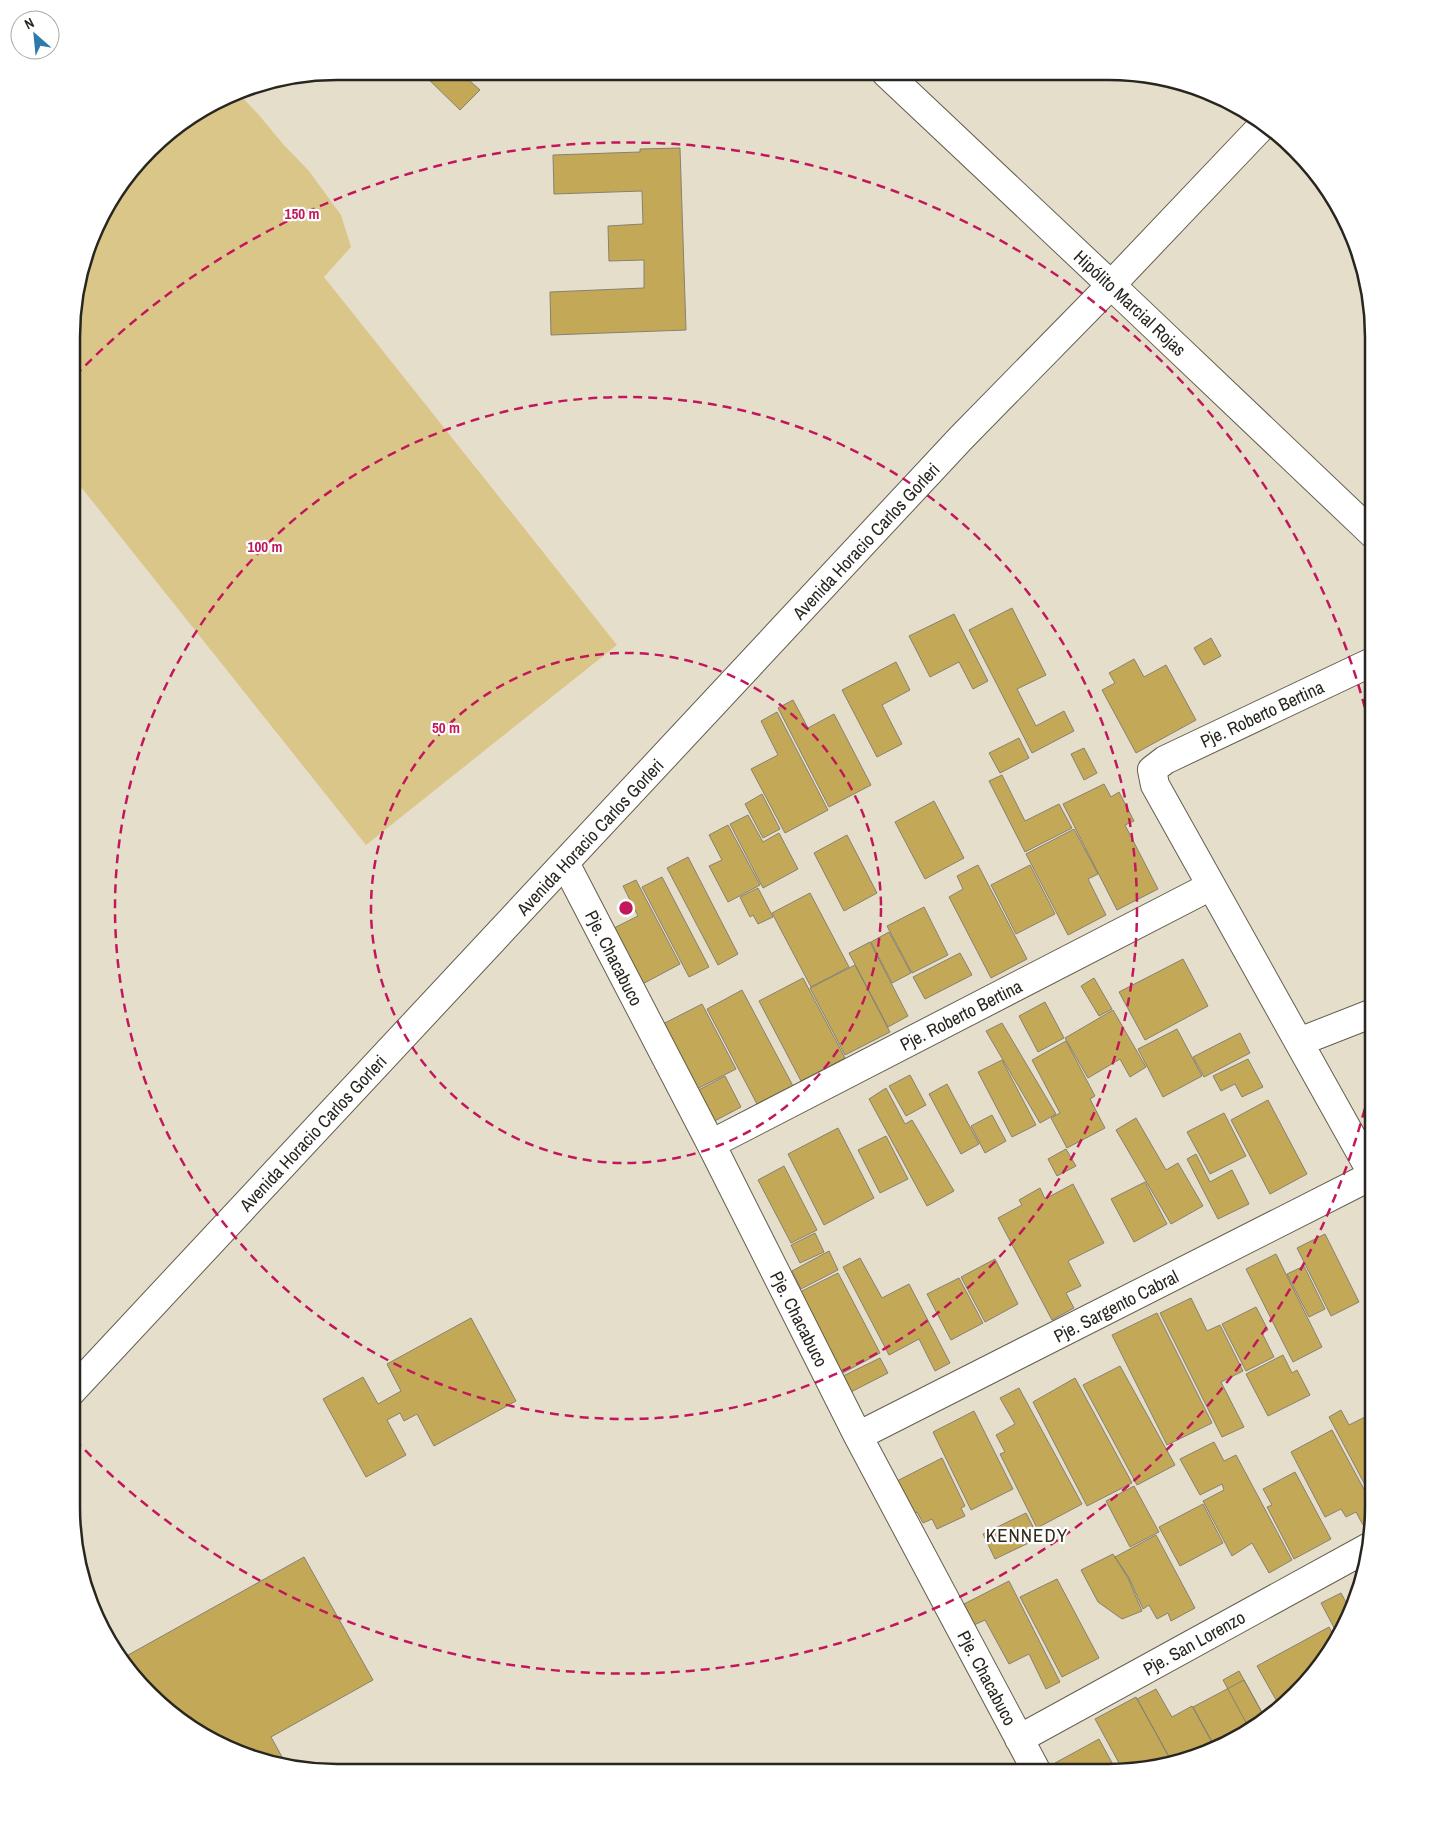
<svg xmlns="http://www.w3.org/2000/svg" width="1445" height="1844" font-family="'Archivo Narrow',sans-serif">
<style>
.green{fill:#dbc689}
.building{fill:#c3a857;stroke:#878170}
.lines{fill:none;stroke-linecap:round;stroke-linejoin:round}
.minor-casing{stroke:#645e4e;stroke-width:30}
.secondary-casing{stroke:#645e4e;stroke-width:30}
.minor{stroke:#fff;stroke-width:28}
.secondary{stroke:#fff;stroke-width:28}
.ring{fill:none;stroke:#c2185b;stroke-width:2.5;stroke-dasharray:9 6}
.labels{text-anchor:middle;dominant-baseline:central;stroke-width:4.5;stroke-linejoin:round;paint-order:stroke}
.street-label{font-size:18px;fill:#28261f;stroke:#fff}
.neighbourhood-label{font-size:19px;letter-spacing:1px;fill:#2f2a1b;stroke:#fff}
.rim{fill:none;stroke:#28261f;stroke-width:2.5}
.centre{fill:#c2185b;stroke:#fff;stroke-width:2.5}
.ring-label{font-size:15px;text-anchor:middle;font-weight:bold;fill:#c2185b;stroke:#fff;stroke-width:4.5;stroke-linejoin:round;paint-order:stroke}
</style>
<rect width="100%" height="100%" fill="#e5decb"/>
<path class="green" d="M238 93 258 114 283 144 309 171 341 215 351 247 324 277 617 645 366 845 73 477 74 302 107 204 162 137Z"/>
<path class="building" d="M420 71 460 72 480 90 460 110Z
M680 148 686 330 551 335 550 292 644 288V260L609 261 608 226 643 224 642 191 554 194 553 155 640 152V149Z
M1012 608 1046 675 1017 689 1036 726 1064 711 1074 731 1032 753 969 630Z
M954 614 988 681 973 689 959 662 930 677 909 636Z
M1211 638 1221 656 1204 665 1194 648Z
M1134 659 1144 677 1166 665 1196 720 1136 753 1102 690 1115 683 1109 673Z
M896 662 910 690 882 705 902 744 877 757 842 690Z
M793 700 808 728 834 714 871 785 829 807 778 708Z
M777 712 828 810 785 833 751 769 778 755 761 721Z
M1019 738 1029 758 1000 773 989 753Z
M1084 748 1097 773 1084 780 1071 754Z
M1002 775 1025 821 1059 804 1072 828 1025 852 989 781Z
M1104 784 1111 797 1119 792 1134 821 1125 825 1158 889 1117 910 1063 804Z
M762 794 780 829 763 838 745 804Z
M934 801 964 858 925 879 895 822Z
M748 815 763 842 779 833 798 869 763 888 730 824Z
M728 825 760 885 728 902 709 866 722 860 709 835Z
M1074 829 1098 874 1088 879 1106 915 1068 935 1026 854Z
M847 835 877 893 844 911 814 853Z
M688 857 738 954 718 965 667 868Z
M978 865 1027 959 991 978 949 897 963 889 957 876Z
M1030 865 1055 914 1016 934 991 885Z
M662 877 709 967 689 977 642 887Z
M636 880 680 964 635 988 606 932 638 916 623 886Z
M758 888 773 917 758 924 753 915 750 917 740 897Z
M810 893 849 967 811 987 772 913Z
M924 907 948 955 912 973 887 926Z
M889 932 911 973 892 983 871 942Z
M870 942 908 1016 888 1027 849 953Z
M960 953 972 975 925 999 913 977Z
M1183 959 1208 1006 1145 1040 1119 992Z
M855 965 890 1032 845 1055 810 988Z
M803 978 845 1058 801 1081 759 1001Z
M1094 978 1112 1009 1099 1016 1081 986Z
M742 990 793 1086 757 1104 707 1009Z
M1045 1002 1064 1038 1038 1052 1019 1016Z
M702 1004 736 1069 691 1092 657 1027Z
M1113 1010 1146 1067 1130 1077 1120 1059 1088 1078 1065 1038Z
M1002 1023 1056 1114 1040 1123 986 1031Z
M1177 1029 1202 1076 1163 1097 1138 1049Z
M1240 1033 1250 1053 1204 1077 1193 1057Z
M1066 1041 1095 1096 1090 1099 1105 1128 1067 1148 1051 1118 1060 1113 1032 1060Z
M1248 1059 1263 1087 1242 1097 1235 1084 1221 1091 1213 1076Z
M1002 1060 1036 1125 1012 1137 978 1072Z
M910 1075 926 1105 906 1116 889 1086Z
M725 1076 741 1107 709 1124 693 1093Z
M947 1084 979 1144 961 1154 929 1094Z
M886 1088 905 1124 912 1120 954 1191 927 1206 869 1099Z
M1268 1100 1307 1174 1270 1194 1231 1120Z
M1224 1113 1246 1156 1210 1174 1187 1132Z
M992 1115 1006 1141 985 1153 971 1126Z
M1136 1118 1166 1170 1178 1163 1203 1206 1171 1224 1116 1130Z
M838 1128 874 1198 824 1225 788 1154Z
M886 1136 908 1179 880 1193 858 1150Z
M1066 1149 1076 1166 1057 1176 1048 1159Z
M1196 1154 1210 1182 1232 1170 1249 1204 1218 1219 1187 1159Z
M784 1166 817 1230 791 1243 758 1180Z
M1145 1182 1167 1224 1134 1242 1111 1199Z
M1073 1184 1104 1243 1068 1261 1081 1286 1066 1293 1074 1308 1052 1320 998 1218 1022 1205 1019 1200 1040 1188 1045 1199Z
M815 1233 824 1252 800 1263 791 1245Z
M1325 1234 1359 1302 1331 1316 1297 1248Z
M829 1251 838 1270 801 1289 792 1271Z
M1276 1254 1322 1347 1293 1362 1246 1269Z
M860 1258 882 1298 909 1284 950 1363 935 1371 919 1339 889 1355 843 1267Z
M995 1259 1018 1304 985 1322 961 1277Z
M1304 1266 1325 1309 1309 1317 1287 1274Z
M838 1273 880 1353 841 1374 798 1293Z
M959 1278 983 1323 951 1340 927 1294Z
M1191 1298 1207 1331 1220 1325 1243 1371 1221 1382 1244 1427 1222 1437 1160 1313Z
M1256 1307 1268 1330 1262 1333 1274 1357 1246 1371 1222 1324Z
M1157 1313 1212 1423 1167 1445 1112 1335Z
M471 1318 516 1401 434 1446 417 1414 404 1421 400 1413 387 1420 406 1455 366 1477 323 1399 363 1377 378 1404 401 1391 387 1364Z
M1283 1355 1292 1373 1297 1370 1310 1395 1268 1416 1246 1374Z
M880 1358 888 1373 849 1393 841 1377Z
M1120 1366 1175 1465 1137 1485 1083 1385Z
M1075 1378 1132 1483 1087 1506 1033 1402Z
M1019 1388 1082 1504 1037 1528 1000 1454 1005 1452 996 1435 1015 1424 1000 1398Z
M1341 1410 1349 1425 1373 1413V1500L1329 1417Z
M974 1411 1013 1489 971 1510 933 1432Z
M1332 1430 1373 1506V1520L1363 1525 1356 1512 1346 1517 1341 1509 1325 1517 1291 1452Z
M1214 1442 1224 1461 1236 1455 1292 1560 1269 1573 1252 1543 1232 1556 1203 1501 1224 1490 1222 1484 1200 1495 1180 1459Z
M942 1458 965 1506 961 1508 965 1516 937 1529 932 1519 923 1523 917 1512 913 1514 897 1481Z
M1295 1472 1331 1539 1294 1559 1267 1507 1272 1505 1263 1489Z
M1134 1486 1159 1532 1130 1547 1106 1501Z
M1203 1504 1223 1543 1180 1566 1159 1527Z
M1026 1513 1039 1538 995 1559 983 1534Z
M1156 1535 1195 1608 1171 1621 1168 1613 1157 1619 1149 1605 1143 1609 1129 1578 1115 1557Z
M1113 1554 1128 1578 1142 1611 1122 1619 1098 1602 1081 1570Z
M304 1557 373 1680 271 1737 287 1766 252 1759 190 1728 137 1682 121 1659Z
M1057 1579 1099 1658 1062 1677 1020 1597Z
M1009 1581 1060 1682 1046 1689 1029 1654 1009 1664 985 1620 974 1625 964 1604Z
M1341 1593 1350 1610 1339 1637 1321 1603Z
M1329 1627 1337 1641 1296 1695 1280 1707 1257 1666Z
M1239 1671 1265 1718 1249 1728 1223 1680Z
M1244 1680 1265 1718 1215 1747 1193 1707Z
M1156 1689 1172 1717 1192 1706 1215 1748 1173 1764 1137 1699Z
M1136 1697 1137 1699 1173 1764 1124 1772 1095 1719Z
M1099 1739 1117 1772H1060L1055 1763Z"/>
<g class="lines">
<g class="minor-casing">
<path id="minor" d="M1111 285 1374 535
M565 863 711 1144 858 1436 1037 1772
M1299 1042 1373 1013
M711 1144 1211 886
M858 1436 1373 1175 1155 785 1152 770 1165 760 1374 661
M1019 1739 1369 1547"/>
</g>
<g class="secondary-casing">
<path id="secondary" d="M886 73 1111 285
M71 1392 961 438 1111 285 1264 124"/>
</g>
<use href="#minor" class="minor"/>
<use href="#secondary" class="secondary"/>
</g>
<g class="ring">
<circle cx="626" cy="908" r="255"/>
<circle cx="626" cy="908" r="511"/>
<path d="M1372 1080A766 766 0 0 1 75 1440M75 376A766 766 0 0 1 1372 736"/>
</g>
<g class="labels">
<g class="street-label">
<text transform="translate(1130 303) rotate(43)">Hipólito Marcial Rojas</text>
<text transform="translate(866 541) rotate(-47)">Avenida Horacio Carlos Gorleri</text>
<text transform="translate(1262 714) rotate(-25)">Pje. Roberto Bertina</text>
<text transform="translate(590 837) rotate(-47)">Avenida Horacio Carlos Gorleri</text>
<text transform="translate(614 958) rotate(63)">Pje. Chacabuco</text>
<text transform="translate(961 1015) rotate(-27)">Pje. Roberto Bertina</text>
<text transform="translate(313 1133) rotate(-47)">Avenida Horacio Carlos Gorleri</text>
<text transform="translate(1116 1306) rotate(-27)">Pje. Sargento Cabral</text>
<text transform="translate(799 1319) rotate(63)">Pje. Chacabuco</text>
<text transform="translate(1194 1643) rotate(-29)">Pje. San Lorenzo</text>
<text transform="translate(987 1678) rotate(62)">Pje. Chacabuco</text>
</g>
<g class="neighbourhood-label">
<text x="1027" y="1535">KENNEDY</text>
</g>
</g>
<path d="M0 0H1445V1844H0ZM337 80H1108A257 257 0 0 1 1365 337V1507A257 257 0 0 1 1108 1764H337A257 257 0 0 1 80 1507V337A257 257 0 0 1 337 80Z" fill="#fff" fill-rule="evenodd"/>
<path class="rim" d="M337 80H1108A257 257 0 0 1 1365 337V1507A257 257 0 0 1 1108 1764H337A257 257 0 0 1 80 1507V337A257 257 0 0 1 337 80Z"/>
<circle cx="626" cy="908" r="8" class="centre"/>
<g class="ring-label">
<text x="302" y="219">150 m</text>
<text x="265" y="552">100 m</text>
<text x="446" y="733">50 m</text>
</g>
<g transform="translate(35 35) rotate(333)"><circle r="24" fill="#ffffff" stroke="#a9a8a5"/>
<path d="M0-4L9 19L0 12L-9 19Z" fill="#2d7aad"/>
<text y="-8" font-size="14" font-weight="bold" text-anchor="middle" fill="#28261f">N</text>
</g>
</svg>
